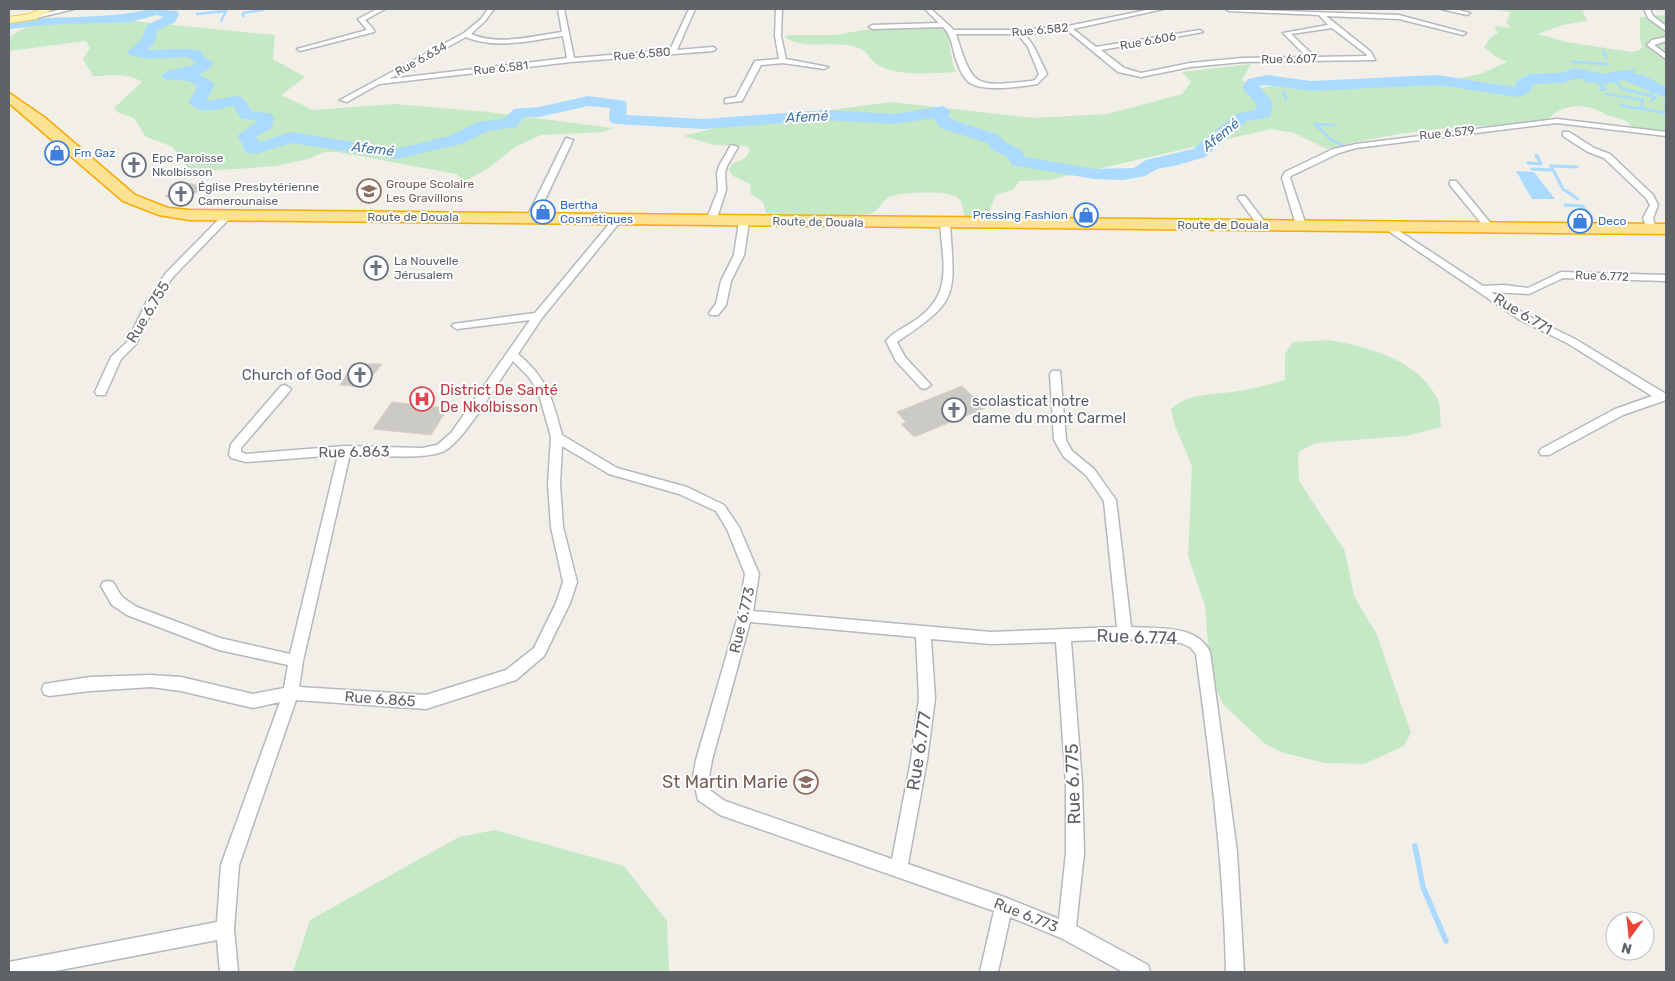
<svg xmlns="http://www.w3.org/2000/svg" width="1675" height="981" font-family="Rubik,sans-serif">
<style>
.green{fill:#c5e8c5}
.water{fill:#aadaff}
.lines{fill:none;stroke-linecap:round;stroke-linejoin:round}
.stream-far2{stroke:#aadaff;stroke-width:2.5}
.stream-far1{stroke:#aadaff;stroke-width:3}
.stream{stroke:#aadaff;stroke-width:5.5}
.river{fill:#aadaff;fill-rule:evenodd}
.building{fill:#cccac5;stroke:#d6d1c6}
.street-casing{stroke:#b5b8bc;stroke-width:3}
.primary-casing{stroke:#f2c960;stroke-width:2}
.highway-casing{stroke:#f9ab00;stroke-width:3}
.street{fill:#fff;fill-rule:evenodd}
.primary{fill:#fff2af;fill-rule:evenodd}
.highway{fill:#fde293;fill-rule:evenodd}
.labels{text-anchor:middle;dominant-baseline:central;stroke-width:4;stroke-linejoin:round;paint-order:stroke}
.far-street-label{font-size:12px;fill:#5f6368;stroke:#fff}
.far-shop-label{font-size:12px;fill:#366cbe;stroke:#fff;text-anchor:start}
.far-worship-label{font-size:12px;fill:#5b616d;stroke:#fff;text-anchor:start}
.far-education-label{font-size:12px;fill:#785e54;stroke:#fff;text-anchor:start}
.far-water-label{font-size:14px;font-style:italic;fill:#4174aa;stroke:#fff}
.street-label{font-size:15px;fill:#5f6368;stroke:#fff}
.worship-label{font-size:15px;fill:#5b616d;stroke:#fff;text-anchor:end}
.health-label{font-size:15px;fill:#be3a42;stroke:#fff;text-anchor:start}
.near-street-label{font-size:18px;fill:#5f6368;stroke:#fff}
.near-education-label{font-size:18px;fill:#785e54;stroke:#fff;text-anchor:end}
</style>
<rect width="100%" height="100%" fill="#f1efe8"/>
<path class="green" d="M1490 9H1582L1587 21 1562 25 1538 34 1566 42 1632 52 1640 50 1642 47 1640 38V17L1666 15V134L1635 130C1623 114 1616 121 1601 112 1581 101 1557 105 1543 125 1469 124 1398 130 1327 149L1294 133 1271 129 1050 180 1019 181 1014 189 996 195 988 214 977 218 964 216C963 210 963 202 958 198 949 190 901 192 890 197 879 202 880 213 867 214 835 218 802 215 770 215L766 213 763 202 751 194 750 184 733 176 729 170 732 164 745 158 750 151 747 146 714 145 684 136 729 124 891 102 1033 118 1108 114 1182 94 1191 82 1182 72 1251 64 1242 80 1256 89 1277 85 1312 88 1440 82 1480 74 1507 62 1495 56 1484 47 1490 38 1498 33 1495 29 1496 26 1511 28 1506 22 1511 12Z
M133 21 275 35 273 59 305 77 281 95 313 110 395 104 488 112 612 128 604 132 541 135 515 147 487 169 465 181 456 174 338 152H324L308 159 276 166 206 171 189 170 173 147 146 137 134 118 119 113 114 108 142 82C128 72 110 76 93 76L83 59 90 48 86 41 9 51V37L32 24Z
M938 28 947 32C951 47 950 60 956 72 932 73 902 77 880 66 868 60 869 49 852 46 829 41 805 50 784 37L790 35H836L863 30Z
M1329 340C1369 347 1419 360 1438 400 1441 407 1440 419 1441 427L1406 436 1316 443 1298 452 1299 481 1345 551 1354 596 1377 635 1411 733 1404 746 1364 764 1325 763 1284 753 1265 744 1222 703 1210 671 1205 606 1188 556 1192 466 1175 426 1171 409C1189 392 1216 395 1239 391 1255 389 1270 384 1285 380V354L1293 342Z
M495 830 624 866 667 921 669 972H293L310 920 459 837Z"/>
<path class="water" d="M1516 171 1534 172 1555 199H1532Z"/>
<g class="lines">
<path class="stream-far2" d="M197 14 226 11
M243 16V13L263 10
M221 21 226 11
M1603 51 1606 58
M1572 62 1608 64
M1627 76 1626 73 1634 70
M1586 81 1597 82 1606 89 1600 90
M1615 81 1622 89 1656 97 1651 101
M1283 91 1286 99
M1607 94 1643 100 1641 108
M1651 95 1653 85
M1620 105 1666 113
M1665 105 1666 103
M1315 124 1330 139 1348 148
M1316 124 1334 125
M1536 155 1537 158"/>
<path class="stream-far1" d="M1528 163 1541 164 1537 156
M1577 167 1551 166 1563 189 1578 199
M1532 169 1553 170
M1565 205 1582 206
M1582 206 1592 218"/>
<path class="stream" d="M1415 846 1423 887 1446 941"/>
<path class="river" d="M150 9 177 11 179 14 175 22 158 30 155 42 147 50 189 49 202 51 203 56 214 63 208 70 199 74 215 84 206 101 237 96 243 98 252 111 272 114 274 117 272 128 256 137 260 142 291 132 396 149 450 136 478 122 504 119 514 109 539 107 588 96 625 101 627 104 626 115 704 119 825 110 895 114 943 106 951 111 948 116 953 120 999 135 1006 143 1020 149 1025 157 1094 169 1134 168 1146 160 1193 149 1236 114 1256 110 1257 104 1242 88 1248 79 1267 75 1311 81 1437 75 1515 87 1517 81 1530 74 1560 73 1576 68 1604 74 1625 70 1647 77 1666 87V98L1624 80 1604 84 1577 78 1562 83 1534 84 1529 93 1518 97 1437 85 1311 91 1267 85 1259 86 1273 103 1270 117 1247 121 1205 157 1178 165 1157 169 1145 176 1123 180 1094 179 1012 165 1007 156 994 151 987 143 941 128 933 118 895 124 825 120 704 129 617 124 611 123 609 119 610 108 588 106 539 117H524L516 127 488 131 462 144 396 159 291 143 256 154 245 152 242 143 237 136 258 121 241 118 233 106C218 109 199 116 189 102L198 86 188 81 164 79 161 76 168 71 197 64 188 57 149 59 129 55 127 52 141 40 147 25 164 17 157 15 130 22 43 25 9 29V21C55 15 105 20 150 9Z"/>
</g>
<path class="building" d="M189 183 205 188 180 201 165 196Z
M353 364H382L364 387 340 385Z
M962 386 985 408 914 437 901 424 906 422 897 412Z
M392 402 448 408 431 435 373 429Z"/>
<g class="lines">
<g class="street-casing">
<path id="street" d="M63 9H74L32 19 29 17Z
M377 9H385L365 20 374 30V32L300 51 297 49 367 30 358 19Z
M488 9H494L485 21 471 34C499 46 533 36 562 32L558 9H564L574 58 670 50 689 9H695L677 50 713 47 716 49 713 51 571 62 379 84 347 102 340 100 464 33 481 19ZM563 36 567 58 389 79 466 37C497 50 531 40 563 36Z
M776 9H782L781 36 786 59 828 67 824 69 783 63 761 65 742 101 725 103V99L736 97 755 61 779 59 775 36Z
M925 9H931L954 30H1020L1068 26 1152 9H1163L1073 29 1096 47 1200 30 1203 32 1101 50 1124 68 1141 73 1190 63 1242 58 1307 57 1283 33 1328 25 1319 15 1229 11 1226 9 1399 15 1466 33 1463 35 1399 19 1326 16 1371 52 1375 60 1242 62 1190 67 1141 77 1118 72 1067 30 1025 34 1034 47 1047 74 1037 84C1020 87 985 92 970 83 962 77 958 65 955 56 952 45 951 35 943 27L872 29 869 27 872 25 939 23ZM1332 28 1366 54 1367 56 1315 57 1291 34ZM956 34H1018L1028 47 1039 74 1035 80 1031 81C974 87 973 88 956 34Z
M1441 9H1454L1470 13 1467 15Z
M1644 9H1650L1653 16 1666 26V31L1648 18Z
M1666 37V41L1654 45 1666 54V59L1647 45 1652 40Z
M1557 119 1666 132V136L1557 123 1356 148 1339 153 1291 176 1290 178 1306 225 1301 228 1296 225 1282 178 1285 172 1333 149 1356 144Z
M1563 132H1569L1594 148 1610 154 1653 195 1658 205 1653 218 1656 229 1654 231H1648L1643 218 1650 205 1646 198 1604 158 1588 152 1563 136Z
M566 138 573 140 536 219 528 221 526 219Z
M731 145 738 147 727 166 725 173 726 190 716 221 708 223 706 221 718 190 717 173 719 166Z
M1450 181H1456L1492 225V229H1486L1450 185Z
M1239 196H1245L1267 225 1265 227H1259L1238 198Z
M226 214 229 215V219L173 277 157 301 136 344 121 359 105 395H97L95 392 111 357 127 342 147 301 166 273 223 215Z
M617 217 620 218V222L542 318 518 354C547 378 553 400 562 435L617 468 687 487 724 505 739 527 759 574 753 611 991 632 1117 627 1104 501 1086 475 1064 457 1054 440 1050 374 1052 371H1060L1066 440 1072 451 1094 469 1116 500 1131 627C1157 629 1197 624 1210 652L1237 852 1244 972H1226C1224 865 1210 760 1196 654L1190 647 1181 643 1125 639 1071 641 1082 783 1084 853 1076 926 1148 965 1150 972H1123L1061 938 1010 917 998 972H980L994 911 720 815 698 800 693 777 696 760 738 616 745 574 727 529 716 511 679 494 609 474 562 446 560 484 563 527 577 582 570 603 544 656 516 680 426 709 296 700 239 865 234 929 238 972H220L217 940 50 972H9V962L217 922 221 865 280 702 253 708 181 691 151 687 90 691 49 696 44 694 42 689 44 684 90 677 151 675 181 677 253 694 284 688 288 665 219 650 127 615 112 605 101 586 103 582 108 581 113 582 122 597 137 607 220 638 290 654 338 455 246 462 231 458 229 455 231 444 281 386 285 385 291 389 289 392 241 448V452L246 454 345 446 422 448 437 445 451 433 530 320 457 329 452 326 453 324 535 313 614 218ZM513 361 528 376 538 391 551 437 548 484 551 527 563 582 556 603 534 648 506 670 426 695 299 687 303 661 350 454C372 455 428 461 446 450 465 439 498 382 513 361ZM750 622 916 637 919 698 911 760 892 859 725 801 711 791 709 777 712 760ZM931 639 991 644 1056 642 1066 783V853L1059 919 1004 897 908 864 927 760 935 698Z
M744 219 749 222 744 255 731 281 726 305 718 315H710L709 313 716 304 721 281 734 255 739 222Z
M945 221 950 224C955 298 959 300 897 342L905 357 931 385 925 389 921 388 896 361 886 341C893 332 907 326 917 319 953 294 943 262 940 224Z
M1387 223 1483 286 1504 285 1528 288 1561 272 1666 275V281L1563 278 1529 294 1491 292 1528 316 1575 339 1666 394V400L1623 415 1549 455H1541L1539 452 1541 449 1615 409 1652 396 1567 343 1520 320 1384 228V224Z"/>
</g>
<g class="primary-casing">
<path id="primary" d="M40 9H52L36 19 9 23V17L29 14Z"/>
</g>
<g class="highway-casing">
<path id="highway" d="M9 93 44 117 135 195 168 208 189 210 1666 224V234L189 220 159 215 123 201 9 103Z"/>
</g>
<use href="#street" class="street"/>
<use href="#primary" class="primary"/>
<use href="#highway" class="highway"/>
</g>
<defs>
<g id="shop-ring" transform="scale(1.25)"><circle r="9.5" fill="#fff" stroke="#3f7fe0" stroke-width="1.5"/><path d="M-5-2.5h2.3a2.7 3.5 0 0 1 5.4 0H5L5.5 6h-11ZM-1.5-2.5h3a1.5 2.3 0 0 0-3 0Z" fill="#3f7fe0"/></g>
<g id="church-ring" transform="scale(1.25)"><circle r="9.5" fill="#fff" stroke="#6b7280" stroke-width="1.5"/><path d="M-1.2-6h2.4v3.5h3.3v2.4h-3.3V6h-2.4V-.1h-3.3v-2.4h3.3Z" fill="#6b7280"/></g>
<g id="school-ring" transform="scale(1.25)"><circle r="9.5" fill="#fff" stroke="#8d6e63" stroke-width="1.5"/><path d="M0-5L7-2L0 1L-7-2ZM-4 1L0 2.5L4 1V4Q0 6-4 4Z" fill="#8d6e63"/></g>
<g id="hospital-ring" transform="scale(1.25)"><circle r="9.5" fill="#fff" stroke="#e0444e" stroke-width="1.5"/><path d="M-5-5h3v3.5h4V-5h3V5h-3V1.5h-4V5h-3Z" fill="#e0444e"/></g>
</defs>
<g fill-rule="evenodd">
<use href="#shop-ring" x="57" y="153"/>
<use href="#church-ring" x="134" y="165"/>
<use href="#school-ring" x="369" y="191"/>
<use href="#church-ring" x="181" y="194"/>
<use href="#shop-ring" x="543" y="212"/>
<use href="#shop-ring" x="1086" y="215"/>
<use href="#shop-ring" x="1580" y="221"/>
<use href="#church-ring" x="376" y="268"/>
<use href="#church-ring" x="360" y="375"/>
<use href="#hospital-ring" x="422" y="399"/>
<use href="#church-ring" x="954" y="410"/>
<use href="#school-ring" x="806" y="782"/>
</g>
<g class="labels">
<g class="far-street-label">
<text transform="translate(1040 30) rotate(-5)">Rue 6.582</text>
<text transform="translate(1148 41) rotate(-10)">Rue 6.606</text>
<text transform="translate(642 54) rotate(-5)">Rue 6.580</text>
<text transform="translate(421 59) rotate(-29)">Rue 6.634</text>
<text transform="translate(1289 59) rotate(-1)">Rue 6.607</text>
<text transform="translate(501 68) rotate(-6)">Rue 6.581</text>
<text transform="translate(1447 133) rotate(-6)">Rue 6.579</text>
<text x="413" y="217">Route de Douala</text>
<text transform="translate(818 222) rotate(1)">Route de Douala</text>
<text x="1223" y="225">Route de Douala</text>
<text transform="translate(1602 276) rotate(2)">Rue 6.772</text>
</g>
<g class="far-shop-label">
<text x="74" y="153">Fm Gaz</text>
<text x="560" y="205">Bertha<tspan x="560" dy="14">Cosmétiques</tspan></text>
<text x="1068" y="215" text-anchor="end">Pressing Fashion</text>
<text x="1598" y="221">Deco</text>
</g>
<g class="far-worship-label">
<text x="152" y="158">Epc Paroisse<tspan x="152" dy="14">Nkolbisson</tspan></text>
<text x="198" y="187">Église Presbytérienne<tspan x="198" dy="14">Camerounaise</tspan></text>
<text x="394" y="261">La Nouvelle<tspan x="394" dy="14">Jérusalem</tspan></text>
</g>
<g class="far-education-label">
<text x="386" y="184">Groupe Scolaire<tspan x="386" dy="14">Les Gravillons</tspan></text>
</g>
<g class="far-water-label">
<text transform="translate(807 117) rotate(-3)">Afemé</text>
<text transform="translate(1221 135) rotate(-39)">Afemé</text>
<text transform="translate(373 149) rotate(7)">Afemé</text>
</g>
<g class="street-label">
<text transform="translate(148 312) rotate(-59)">Rue 6.755</text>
<text transform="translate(1523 314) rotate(31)">Rue 6.771</text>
<text transform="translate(354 452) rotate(-1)">Rue 6.863</text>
<text transform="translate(742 620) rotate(-77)">Rue 6.773</text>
<text transform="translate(380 699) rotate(4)">Rue 6.865</text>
<text transform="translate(1026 915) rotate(22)">Rue 6.773</text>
</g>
<g class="worship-label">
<text x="342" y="375">Church of God</text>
<text x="972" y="401" text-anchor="start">scolasticat notre<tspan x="972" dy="17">dame du mont Carmel</tspan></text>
</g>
<g class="health-label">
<text x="440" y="390">District De Santé<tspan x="440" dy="17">De Nkolbisson</tspan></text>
</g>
<g class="near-street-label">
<text transform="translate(1137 637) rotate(2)">Rue 6.774</text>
<text transform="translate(919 751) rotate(-81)">Rue 6.777</text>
<text transform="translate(1073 784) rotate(-92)">Rue 6.775</text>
</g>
<g class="near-education-label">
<text x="788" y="782">St Martin Marie</text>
</g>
</g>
<rect width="1675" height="981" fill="none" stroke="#5f6368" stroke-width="20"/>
<g transform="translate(1630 936) rotate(195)"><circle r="24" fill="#ffffff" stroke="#bfc1c3"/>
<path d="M0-4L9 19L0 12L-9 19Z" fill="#ea4335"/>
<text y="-8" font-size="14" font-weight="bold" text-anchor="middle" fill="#5f6368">N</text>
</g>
</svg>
